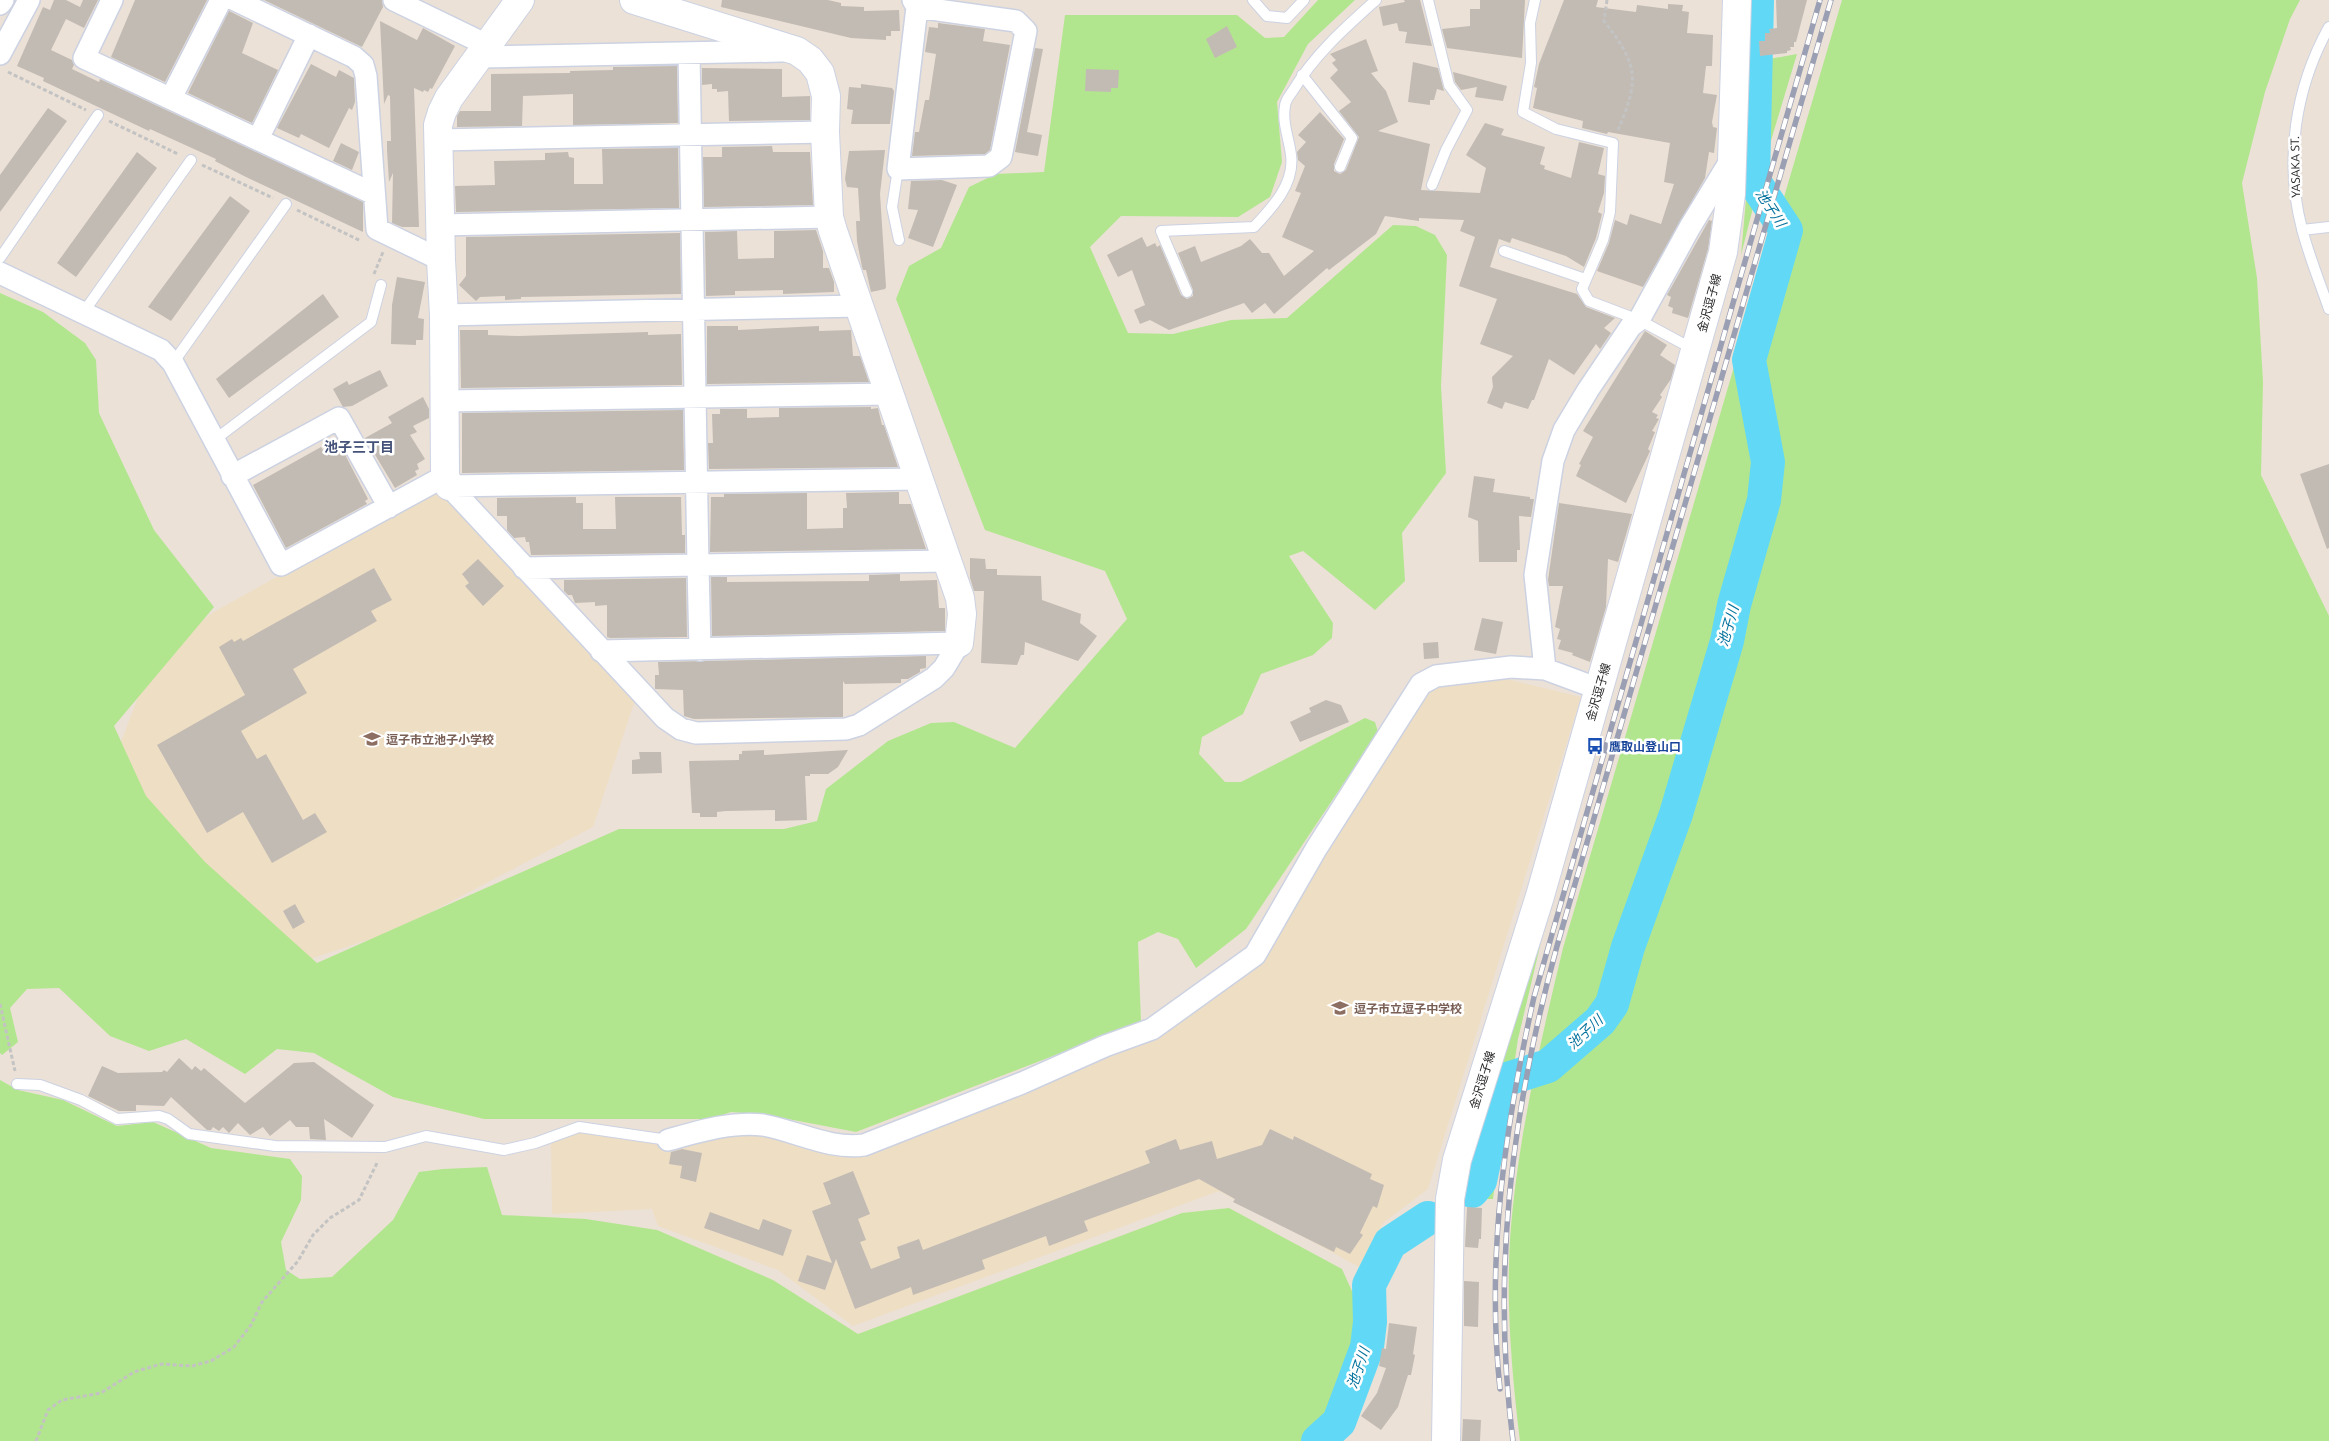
<svg xmlns="http://www.w3.org/2000/svg" width="2329" height="1441" font-family="Ubuntu,'Noto Sans JP',sans-serif">
<style>
.education{fill:#eedec4}
.green{fill:#b2e68e}
.lines{fill:none;stroke-linecap:round;stroke-linejoin:round}
.river{stroke:#61d9f6;stroke-width:34}
.building{fill:#c2bbb4}
.lane-casing{stroke:#ccd2e2;stroke-width:12}
.street-casing{stroke:#ccd2e2;stroke-width:24}
.secondary-casing{stroke:#ccd2e2;stroke-width:30}
.path{stroke:#c3c3c3;stroke-width:3;stroke-dasharray:4 2.5;stroke-linecap:butt}
.lane{stroke:#fff;stroke-width:10}
.street{stroke:#fff;stroke-width:21}
.secondary{stroke:#fff;stroke-width:28}
.rail-casing{stroke:#9a9fb3;stroke-width:5.5}
.rail{stroke:#fff;stroke-width:4;stroke-dasharray:11;stroke-linecap:butt}
.labels{text-anchor:middle;dominant-baseline:central;stroke-width:5;stroke-linejoin:round;paint-order:stroke}
.street-label{font-size:12px;fill:#272727;stroke:#fff}
.education-label{font-size:12px;font-weight:bold;fill:#785e54;stroke:#fff;text-anchor:start}
.transit-label{font-size:12px;font-weight:bold;fill:#164399;stroke:#fff;text-anchor:start}
.water-label{font-size:14px;font-style:italic;fill:#05739d;stroke:#fff}
.neighbourhood-label{font-size:14px;font-weight:bold;fill:#455279;stroke:#fff}
</style>
<rect width="100%" height="100%" fill="#ebe1d7"/>
<path class="education" d="M442 490 636 697 593 827 395 931 289 966 106 781 153 658 212 613 431 491Z
M1498 677 1581 697 1428 1189 1383 1223 1359 1267 1219 1191 853 1326 778 1270 658 1226 652 1209 552 1214 551 1143 582 1131 673 1144 761 1128 838 1150 1162 1035 1226 982 1418 697 1443 683Z"/>
<path class="green" d="M1318 0H1355L1308 44 1277 102 1282 162 1270 197 1238 217 1121 216 1090 247 1128 333 1173 334 1231 320 1287 318 1393 225 1416 226 1435 235 1447 255 1441 386 1446 473 1402 533 1405 581 1375 610 1303 551 1289 556 1333 623 1332 638 1313 655 1261 674 1243 714 1202 737 1199 754 1225 782H1241L1365 718 1375 722 1378 732 1246 929 1196 968 1178 939 1158 932 1138 942 1141 1022 856 1132 767 1115 731 1112 711 1119H484L393 1097 314 1053 277 1049 245 1074 186 1039 149 1051 110 1036 59 988 27 989 10 1008 18 1042 2 1055 0 1053V293L43 312 85 343 96 360 99 413 154 530 214 607 114 726 146 796 205 862 317 963 619 829H784L817 821 826 789 888 741 931 723 954 722 1015 748 1127 619 1105 571 985 530 896 299 909 266 941 248 969 187 996 174 1044 172 1065 15H1237L1265 38 1284 37Z
M1842 0H2300L2290 19 2265 92 2242 183 2257 278 2263 382 2261 475 2329 616V1441H1520C1512 1375 1506 1307 1510 1240 1517 1141 1540 1044 1563 948Z
M1797 54 1760 177 1756 171 1758 61Z
M1747 188 1755 200 1741 255Z
M1541 942 1518 1039 1514 1065 1501 1066Z
M0 1080 18 1090 63 1100 117 1126 153 1122 211 1148 290 1159 302 1176 301 1200 281 1242 286 1270 300 1279 332 1277 393 1220 419 1172 443 1169 487 1167 502 1215 586 1219 657 1230 773 1280 858 1334 1182 1213 1229 1208 1342 1269 1361 1311 1323 1441H0Z
M1508 1086 1493 1199H1467L1472 1171 1496 1088Z"/>
<g class="lines">
<path class="river" d="M1472 1191 1480 1181 1501 1081 1548 1066 1600 1021 1612 1004 1628 947 1676 814 1727 641 1734 605 1764 500 1768 462 1749 360 1786 230 1753 180 1757 0
M1318 1441 1339 1422 1367 1347 1370 1322 1369 1285 1390 1243 1428 1218"/>
</g>
<path class="building" d="M54 0H66L80 7 83 0H98L84 28 66 19 51 50 72 60 74 65 72 69 99 82 100 79 363 202V232L244 176 215 161 216 159 150 129 149 131 62 90 43 81 44 78 17 66 43 7 50 10Z
M135 0H207L165 82 111 57Z
M264 0H382L383 7 362 47Z
M722 0H828L841 3V6L864 7V11L899 10 900 31H891V36H886V40L851 38 721 7Z
M1404 0H1420L1432 46 1405 43 1407 32 1399 31 1397 23 1383 26 1379 7 1405 2Z
M1480 0H1525L1522 58 1447 48 1442 29 1470 26V9H1480Z
M1564 0H1598L1596 7 1636 12 1637 5 1668 9V4L1683 5 1682 11 1689 12 1687 33 1713 35 1712 66H1706L1703 93 1717 95 1712 122 1713 127 1717 128 1714 153 1709 152 1705 178 1643 287 1597 271 1609 243 1615 220 1627 225 1630 214 1661 224 1674 184 1664 182 1670 143 1608 132 1607 134 1582 128 1583 121 1533 108 1537 88 1534 87 1539 64Z
M1776 0H1807L1796 42H1794V47H1790L1791 50 1787 51V53L1760 56 1759 41H1765V33H1770L1769 29 1777 28Z
M229 11 253 23 242 53 278 70 252 123 188 93Z
M380 21 417 40 423 28 455 46 432 89 430 88 428 92 424 90 423 92 414 88 419 227H402L392 223 393 173 389 182 387 150V141H391L390 96 388 95 384 104Z
M938 23 985 29 983 41 1010 45 990 150 985 154 912 156 915 132H919L925 100H929L936 54 925 52 929 27 938 28Z
M1227 26 1237 47 1215 58 1206 39Z
M1366 39 1378 71 1371 73 1386 91 1398 122 1378 131 1430 144 1421 190 1480 193 1486 168 1466 155 1485 123 1504 129 1501 135 1545 147 1540 164 1545 166 1544 169 1571 178 1579 142 1604 148 1598 174 1605 176 1604 193 1598 212 1602 214 1596 238 1584 267 1566 256 1512 238 1510 243 1499 239 1490 267 1577 294 1586 307 1615 318 1604 328 1611 333 1600 349 1596 344 1574 375 1549 359 1534 400H1532L1528 409 1505 402 1502 409 1487 403 1493 387 1492 377 1513 356 1480 344 1497 299 1459 286 1475 237 1460 231 1464 220 1419 218V221L1385 216 1376 234 1329 270 1327 268 1274 314 1265 303 1252 313 1244 303 1169 330 1150 320 1140 324 1134 310 1145 305 1132 270 1118 277 1107 255 1142 237 1147 247 1155 243 1157 247 1160 245 1181 295 1187 299 1193 296V290L1178 253 1195 246 1201 262 1241 246 1250 239 1262 253H1269L1284 276 1314 251 1282 237 1301 193 1295 191 1305 166 1298 160 1297 152 1306 142 1298 135 1320 112 1344 139 1334 164V171L1340 174 1346 170 1359 137 1339 111 1351 102 1330 78 1338 70 1332 63 1336 60 1330 54Z
M1035 48 1043 49 1027 132 1042 135 1038 156 1015 152Z
M1413 62 1438 68 1444 91 1437 89 1434 100H1430V105L1408 102Z
M311 64 336 77 339 70 354 78 355 102 352 110 349 108 329 148 301 134 299 138 277 128Z
M677 66 678 123 573 125V94L523 96 522 126 457 127V116L460 111H491V74L570 73V71L613 70V67Z
M702 68 782 69V97L810 96V120L729 121 728 91 717 92V89H712V84L702 85Z
M1086 69 1119 70 1118 88H1111V92L1085 91Z
M1453 72 1507 86 1503 101 1475 97 1477 87 1461 90 1455 82Z
M861 84 892 88 894 91 890 124H851L853 110 847 109 849 87 861 88Z
M48 108 67 121 0 212V175Z
M341 143 359 152 352 170 333 161Z
M772 146 773 152H810L813 205 704 207 703 157H722V147Z
M678 148 679 208 456 212 455 186 495 185 494 161 545 160V153L568 152 569 157 574 158V184H603L602 149Z
M885 150 880 194 886 287 885 289 871 292 866 270H863L862 267 857 241 856 221H860L858 188 847 187 845 179 849 151Z
M137 152 157 168 76 277 57 263Z
M942 180 957 185 933 247 908 238 918 210 908 209 911 181Z
M230 196 250 211 171 321 148 307Z
M1709 220 1712 221 1708 249 1688 318 1672 313 1673 308 1668 306 1671 297 1667 295Z
M816 230 823 251V268H829L834 282V292L783 294V290L735 291V295L706 296 705 232 737 231 738 259 774 258V231Z
M680 233 681 294 521 297V299L505 300V296L480 297 476 301 459 285 466 276V237Z
M397 277 425 282 418 318 424 319 423 340H416V345L391 344 392 305Z
M323 294 339 317 229 398 216 379Z
M707 326H738V330L819 326V331L851 330 853 356H860L869 382 707 384Z
M460 330H488V335L518 336 648 332V335L681 334 682 385 461 388Z
M1645 331 1667 345 1660 355 1675 365 1671 379 1660 395 1662 397 1652 412 1658 415 1656 418 1659 419 1652 431 1655 432 1648 449 1650 451 1626 503 1576 476 1581 465 1579 464 1593 437 1583 431Z
M380 370 388 386 352 406 343 407 333 389 347 381 349 385Z
M423 397 429 409V418L413 426 417 432 410 435 425 459 417 464 419 469 415 471 417 475 395 488 365 438 392 423 388 417Z
M871 407V409L878 408 882 425H884L898 467 709 469 708 443H713L712 414H720V409H747V418L779 417V408Z
M683 410 684 470 462 473V413Z
M340 445 368 499 365 501 367 504 286 548 253 485 321 447 323 450 331 446 332 449Z
M2329 464V548L2327 549 2300 474Z
M1474 476 1495 479 1493 492 1530 497V499H1534L1531 517 1519 516 1520 550H1517V562H1479L1478 521 1468 517Z
M899 492V504H911L926 549 710 552 711 497H724V494L807 493V529L843 528V508H847L846 493Z
M576 497V503H583V529H616L615 497H681L682 535H685V553L531 555 529 542H526L525 537 514 538 507 530V516H497V498Z
M1559 503 1632 514 1618 562 1608 559 1606 607 1590 662 1572 655 1573 653 1558 649 1561 640 1557 639 1560 629 1555 627 1563 586H1549L1548 580Z
M970 558 985 559 986 569H997V575L1041 576 1042 600 1081 614 1080 623 1097 636 1078 661 1025 642 1024 655H1021L1017 665 981 663 984 591H974L970 578Z
M478 559 504 586 483 606 465 586 469 583 462 574Z
M374 568 392 600 371 611 377 621 293 669 307 693 241 731 257 759 266 754 303 820 315 813 327 832 272 863 243 812 207 833 157 745 245 695 219 647 232 639 234 642 241 638 243 641Z
M900 574V581L937 580 939 608H945V631L712 636 711 577H727V582L869 581V575Z
M686 578 687 637 610 638 607 637V605L595 606V602L575 603 572 595H568L564 591V580Z
M1482 618 1503 622 1496 654 1474 650Z
M1438 642 1439 658 1424 659 1423 643Z
M926 656V668L920 669V672L908 679H901V683L845 684 843 681V717L694 719 684 716 683 690 655 689V675H659L658 662Z
M1326 700 1341 705 1349 722 1300 742 1290 722 1311 712 1309 708Z
M764 750V755L848 750 838 767 828 774H810V776H805L807 820 775 821V810L726 811 717 812V817H700V813H692L689 761 739 760V754H742V751Z
M639 752H661L662 773 632 774V760L640 759Z
M295 904 305 922 293 929 283 911Z
M179 1058 192 1070 195 1066 201 1071 204 1068 245 1103 294 1063 314 1062 374 1105 352 1138 324 1119 326 1140 310 1139 309 1127H296L290 1120 270 1136 263 1127 250 1135 238 1123 229 1133 223 1127 219 1131 213 1127 211 1130H207L171 1097 164 1106 136 1105V1111H119L88 1096 102 1066 118 1073 162 1072 164 1070 167 1072Z
M1270 1129 1293 1140 1294 1136 1372 1174 1370 1179 1384 1185 1377 1208 1373 1206 1360 1233 1363 1235 1350 1254 1336 1247 1334 1252 1233 1202 1235 1199 1199 1179 1084 1221 1088 1231 1049 1246 1046 1236 982 1260 985 1269 913 1295 911 1287 855 1309 836 1259 825 1290 798 1281 807 1255 832 1263 812 1211 831 1204 823 1183 853 1171 870 1214 858 1219 866 1240 860 1242 871 1269 900 1258 897 1247 919 1239 923 1250 1150 1163 1145 1151 1176 1139 1180 1150 1212 1141 1217 1159 1262 1145Z
M682 1149 702 1153 696 1182 680 1178 682 1166 669 1164 671 1152Z
M1467 1207 1482 1208 1481 1239H1479L1478 1248 1465 1247Z
M710 1212 759 1230 763 1219 792 1230 783 1256 704 1228Z
M1464 1281 1479 1282 1478 1327 1464 1326Z
M1389 1323 1417 1327 1413 1354 1415 1355 1411 1375H1408L1398 1407 1381 1430 1361 1416 1377 1393 1386 1368 1379 1366 1382 1348 1386 1349Z
M1463 1419 1481 1420 1480 1441H1462Z"/>
<g class="lines">
<g class="lane-casing">
<path id="lane" d="M1253 0 1267 16 1287 18 1304 0
M1428 0 1449 85 1467 110 1446 150 1432 185
M1535 0 1530 23 1531 63 1523 112 1556 129 1613 143 1610 212 1603 240 1582 289 1589 301 1639 320 1693 349
M2329 27C2295 88 2284 161 2302 229 2309 256 2320 283 2329 309
M1302 75 1352 138 1340 167
M898 169 892 207 899 240
M2302 230 2329 227
M1504 251 1585 279
M0 258 98 115
M1187 292 1161 231 1254 227C1272 208 1295 184 1291 155 1289 138 1282 123 1285 106 1285 100 1291 94 1294 89 1315 54 1346 27 1376 0
M83 313 191 160
M173 363 286 204
M213 441 371 322 381 285
M17 1084 40 1085 81 1100 117 1119 159 1116 168 1119 189 1134 275 1146 385 1147 426 1136 504 1150 535 1143 579 1127 668 1140"/>
</g>
<g class="street-casing">
<path id="street" d="M112 0 84 58 374 194
M235 0 354 57 363 65 366 76 377 229 441 260
M394 0 487 45
M913 0 917 7 898 169 989 166 1001 157 1026 31 1016 21 917 7
M0 4 3 0
M689 53 698 565 947 561
M0 54 29 0
M479 57 782 51
M171 98 221 0
M258 139 309 35
M438 140 825 132
M440 225 829 217
M0 273 161 350 173 363 281 565 445 476
M444 315 860 306
M445 401 890 394
M232 476 339 418 389 507
M449 486 665 718 681 729 696 733 846 729 859 725 934 678 944 668 959 643 601 651
M449 486 919 479
M524 568 698 565 700 650
M1545 669 1535 575 1553 461 1564 430 1588 390 1631 326 1639 320 1690 227 1732 158
M668 1140C697 1132 732 1121 763 1125 797 1131 830 1150 864 1145L1022 1083 1105 1046 1152 1029 1255 955 1316 849 1421 684 1436 676 1511 667 1545 669 1599 689"/>
</g>
<g class="secondary-casing">
<path id="secondary" d="M634 0 797 51 810 60 820 73 826 96 825 132 829 217 833 231 960 598 962 614 959 643
M449 486 445 476 444 315 441 260 438 125 442 112 449 98 520 0
M1446 1441 1450 1199 1457 1160 1540 896 1723 252 1731 194 1737 0"/>
</g>
<path class="path" d="M1607 0 1604 21C1638 65 1640 78 1618 130
M8 72 86 110
M109 121 178 154
M202 165 273 198
M297 210 361 241
M374 274 383 252
M0 1004 15 1071
M36 1441 48 1410 62 1400 101 1393 134 1372 161 1364 192 1366 211 1361 234 1347 251 1325 262 1302 298 1261 313 1235 330 1218 359 1200 378 1161"/>
<use href="#lane" class="lane"/>
<use href="#street" class="street"/>
<use href="#secondary" class="secondary"/>
<g class="rail-casing">
<path id="rail" d="M1500 1389C1486 1257 1505 1126 1534 997L1820 0
M1513 1441C1491 1271 1512 1110 1557 946L1831 0"/>
</g>
<use href="#rail" class="rail"/>
</g>
<defs>
<g id="school-bare" transform="scale(1.35)"><path d="M0-5L7-2L0 1L-7-2ZM-4 1L0 2.5L4 1V4Q0 6-4 4Z" fill="#8d6e63" stroke="#fff" stroke-width="2.5" paint-order="stroke"/></g>
<g id="bus-bare" transform="scale(1.35)"><path d="M-5-6H5V4H4V6H2V4H-2V6H-4V4H-5ZM-3.5-4V0h7V-4ZM-3.5 1.2v1.5H-2V1.2ZM2 1.2v1.5H3.5V1.2Z" fill="#1a4fb4" stroke="#fff" stroke-width="2.5" paint-order="stroke"/></g>
</defs>
<g fill-rule="evenodd">
<use href="#school-bare" x="372" y="739"/>
<use href="#bus-bare" x="1595" y="746"/>
<use href="#school-bare" x="1340" y="1008"/>
</g>
<g class="labels">
<g class="street-label">
<text transform="translate(2295 167) rotate(-91)">YASAKA ST.</text>
<text transform="translate(1709 303) rotate(-75)">金沢逗子線</text>
<text transform="translate(1598 692) rotate(-74)">金沢逗子線</text>
<text transform="translate(1482 1080) rotate(-73)">金沢逗子線</text>
</g>
<g class="education-label">
<text x="386" y="739">逗子市立池子小学校</text>
<text x="1354" y="1008">逗子市立逗子中学校</text>
</g>
<g class="transit-label">
<text x="1609" y="746">鷹取山登山口</text>
</g>
<g class="water-label">
<text transform="translate(1771 208) rotate(57)">池子川</text>
<text transform="translate(1728 626) rotate(-74)">池子川</text>
<text transform="translate(1585 1032) rotate(-43)">池子川</text>
<text transform="translate(1358 1368) rotate(-71)">池子川</text>
</g>
<g class="neighbourhood-label">
<text x="359" y="447">池子三丁目</text>
</g>
</g>
</svg>
